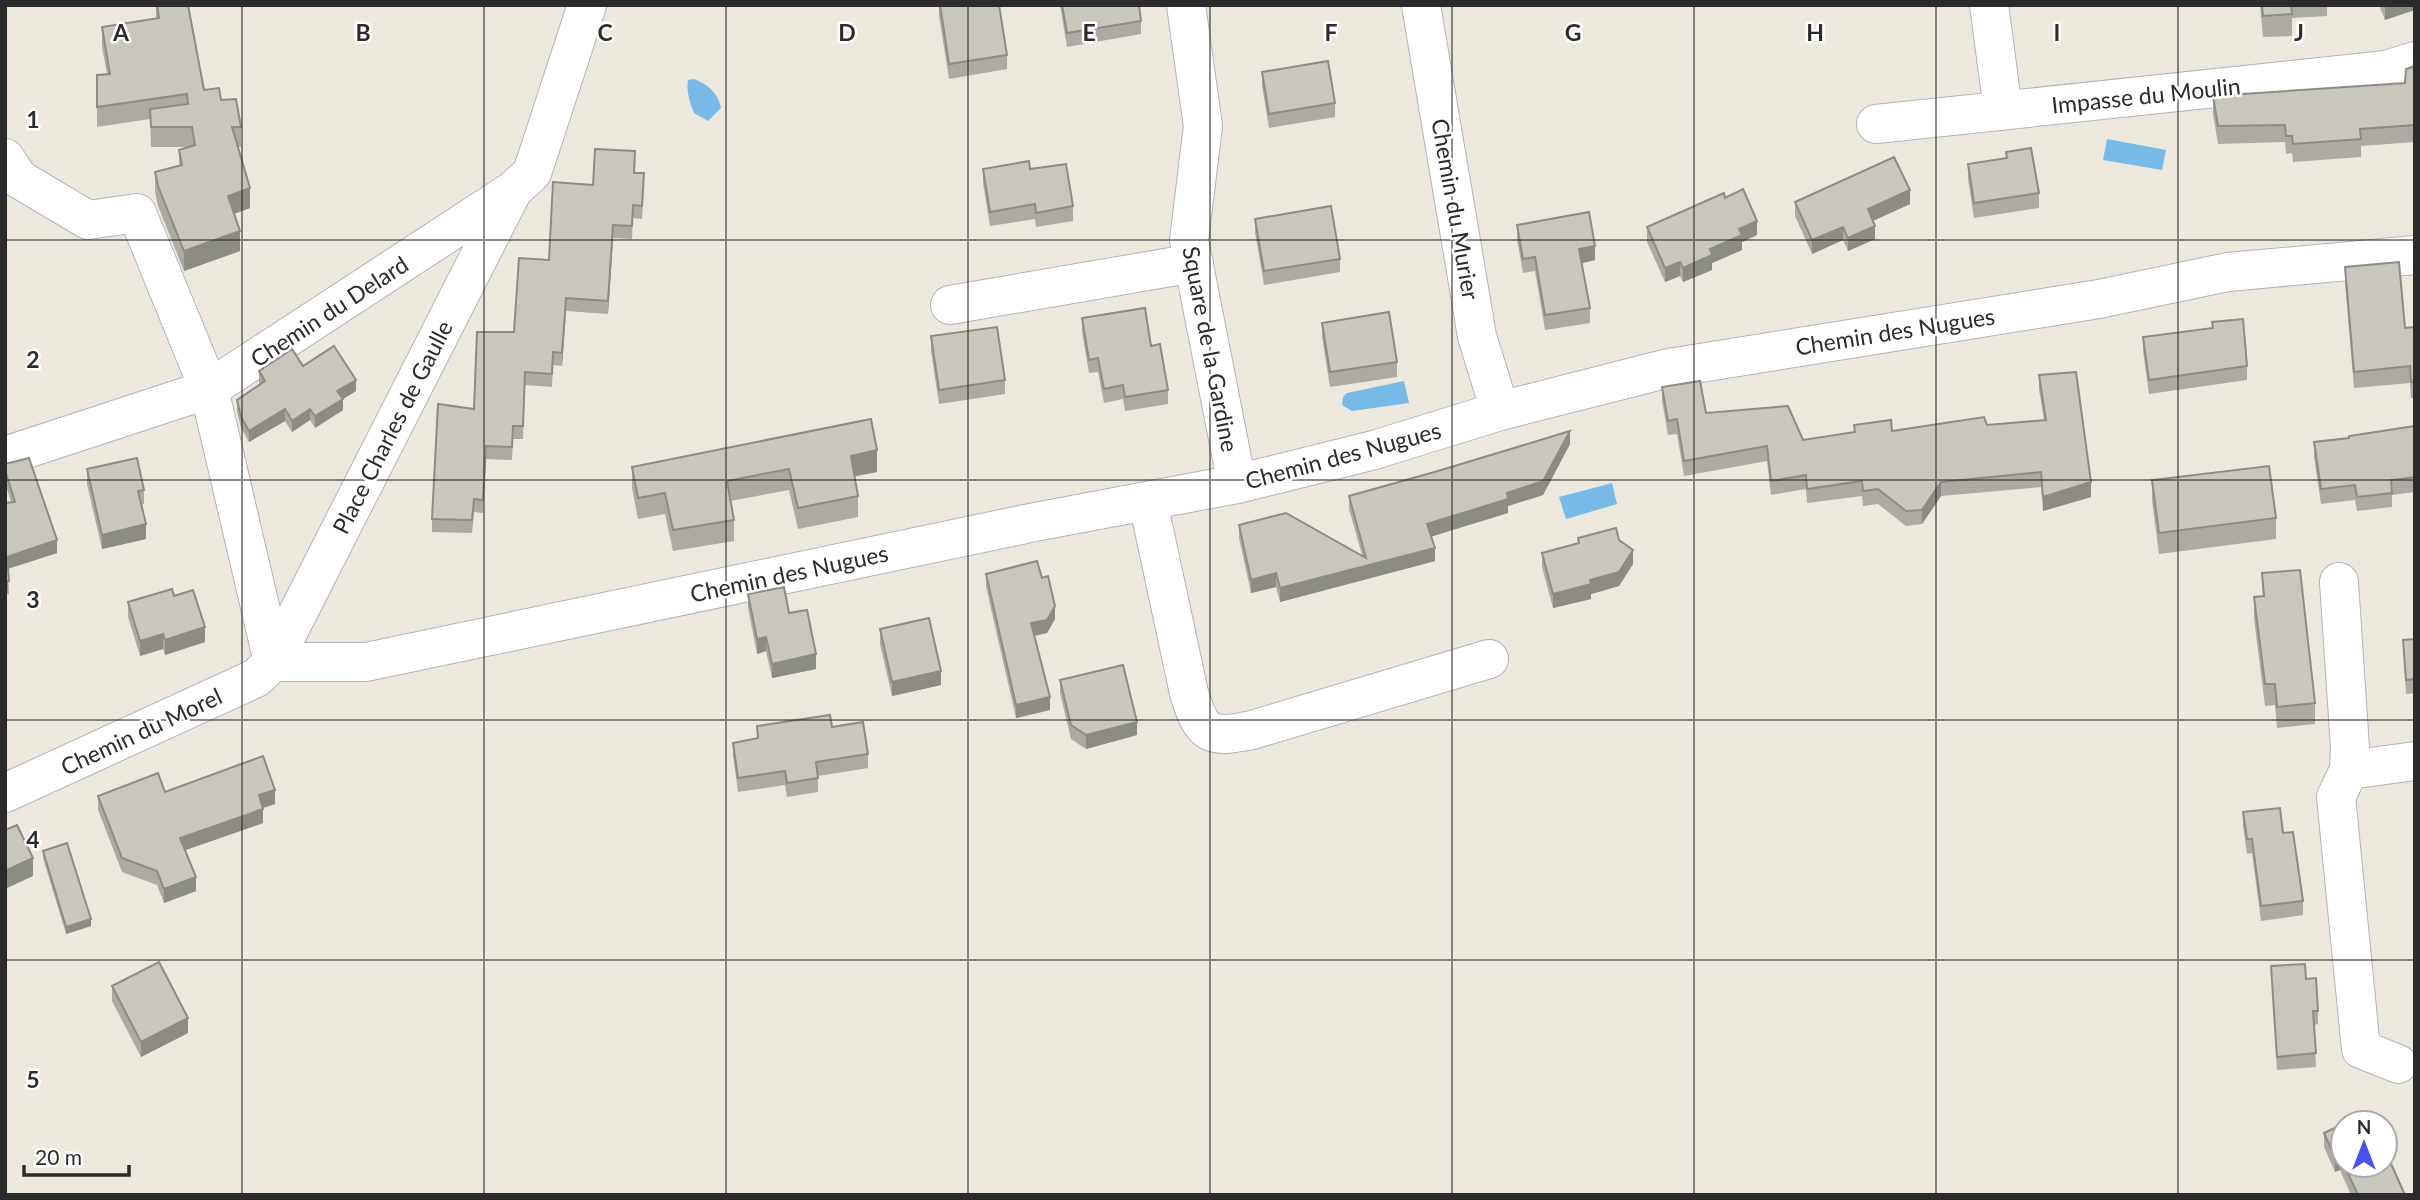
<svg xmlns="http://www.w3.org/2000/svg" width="2420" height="1200" font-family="Lato,sans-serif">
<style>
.water{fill:#78bae7}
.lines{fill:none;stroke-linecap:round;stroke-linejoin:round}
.street-casing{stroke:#b2b2be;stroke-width:40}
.street{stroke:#fff;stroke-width:38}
.wall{fill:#acaaa3}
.shaded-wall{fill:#8c8b84}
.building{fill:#c8c6bd;stroke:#8c8b84;stroke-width:2}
.grid{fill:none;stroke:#2b2b2b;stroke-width:2;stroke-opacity:0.55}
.labels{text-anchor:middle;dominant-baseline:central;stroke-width:5;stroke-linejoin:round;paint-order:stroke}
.street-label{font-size:23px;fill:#2b2b2b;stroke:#fff}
.grid-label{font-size:23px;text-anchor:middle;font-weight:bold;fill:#2b2b2b;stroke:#fff;stroke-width:5;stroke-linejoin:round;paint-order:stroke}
</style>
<rect width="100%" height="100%" fill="#ece8de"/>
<path class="water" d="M694 79C708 85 718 92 721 108L708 121 694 113C690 102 686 92 688 80Z
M2107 139 2166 150 2162 170 2103 160Z
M1404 381 1409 403 1352 411 1342 405 1343 397 1347 393Z
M1612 483 1617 504 1566 519 1559 497Z"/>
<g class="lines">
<g class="street-casing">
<path id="street" d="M1186 5 1203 126 1189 240 1237 484
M1421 5 1477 336 1500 411
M1989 5 2003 110
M1876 124 2386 70 2415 61
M5 158 19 179 88 220 137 213 209 389 5 456
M950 305 1194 263
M1148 502 1189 693C1202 735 1209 739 1252 730L1489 659
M2339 582 2350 748 2349 770
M273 662H366L1035 522 1237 484 1374 450 1500 411 1669 368 2099 299 2228 272 2415 255
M273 662 209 389 512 191 532 173 587 5
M5 793 256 678 273 662 511 194
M2398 1064 2361 1049 2336 797 2349 770 2415 761"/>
</g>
<use href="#street" class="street"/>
</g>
<path class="wall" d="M156 5H188L204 90 221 100 241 127V147H238L250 208 234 214 240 251 184 271 158 206 155 192V172L179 165V150L188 147H151L150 119 97 127V75L107 74 102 47V27L156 18Z
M939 5 1007 55V69L949 79 939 16Z
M1060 5H1139L1141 21V34L1067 47Z
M2260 5H2327V16L2292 18V36L2263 37Z
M2379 5H2415L2385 20Z
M2415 66V142L2361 146V157L2293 162 2292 153 2286 154 2285 142 2218 144 2213 114V96L2405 83Z
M1262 72 1335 103V117L1269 128 1262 86Z
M2006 152 2039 193V208L1974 218 1968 179V164L2006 158Z
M983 169H1030L1073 206V221L1036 227 1035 219 990 226 983 183Z
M635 173 644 186 642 219 633 218 632 239 613 238 608 314 566 311 562 366 553 365 552 387 525 385 523 439H513L512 460 486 459 483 513 474 512 472 533 432 532V519L474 409 514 332 549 260 593 185Z
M1725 198 1757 235 1742 242V250L1712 263V270L1683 282 1680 276 1665 282 1647 242V227Z
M1795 202 1910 204 1873 221 1875 239 1848 251 1843 240 1812 254 1795 216Z
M1255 219 1340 259V272L1264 285 1255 232Z
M1517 225 1595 260 1582 263 1590 308V323L1545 330 1535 271 1523 273 1517 239Z
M2345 267 2405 328 2415 327V398H2411L2410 383 2354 388 2345 283Z
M1082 318 1151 346 1168 390V404L1125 411 1123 399 1104 403 1098 372 1089 373 1082 332Z
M2212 322 2247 366V380L2149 394 2143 351V337L2212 328Z
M1322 323 1397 362V377L1330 387 1322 337Z
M931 336 1005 380V394L939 404 931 351Z
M303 366 356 391 343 399V410L315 428 310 420 292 432 285 421 249 442 241 428 237 411V400L260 385 259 383V371Z
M2039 375 2091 497 2043 511 2041 487 1941 496 1922 524 1906 526 1878 504 1863 506 1862 496 1807 503 1806 489 1771 495 1767 461 1684 476 1677 434 1668 435 1662 401V387L1706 413 1803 440 1854 432V425L1892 431 1987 425 2044 420 2039 390Z
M871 419 877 472 855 476 858 496V517L798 529 789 490 730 501 734 520V541L673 551 665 514 638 519 632 488V467Z
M2415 426V492L2392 495V507L2357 511 2355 500 2321 504 2314 457V442L2349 438Z
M1570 444 1543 495 1508 506V513L1431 536 1435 561 1280 602 1276 587 1251 593 1239 538V525L1362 555 1349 509V496Z
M5 464 57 553 8 569 9 594H7V602H5V503L11 502 5 482Z
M87 469 144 490V504L141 505 146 539 102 549 87 484Z
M2152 480 2276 518V539L2159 554 2152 501Z
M1578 538 1619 540 1633 564 1619 586 1591 594V599L1553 608 1542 567V553L1578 544Z
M2262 573 2315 703V724L2277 728 2275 705 2265 706 2254 619V597H2263Z
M986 574 1042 578 1055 619 1047 633 1035 636 1050 710 1016 718 986 587Z
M748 594 816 669 772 678 766 651 757 654 748 608Z
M174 596 205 642 165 655 163 649 140 656 128 617V602Z
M880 629 941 685 892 696 880 644Z
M2415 639V693L2406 694 2403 640Z
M1060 680 1137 735 1086 749 1071 739 1060 693Z
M757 726 832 727 868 754V768L818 776V792L787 797 785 785 738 792 733 756V743L757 738Z
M165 792 275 804 263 808V823L185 850 196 891 164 903 157 885 122 872 98 810V796Z
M2243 812 2283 833 2303 901V915L2261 921 2252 853 2247 854 2243 826Z
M43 851 91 926 66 934 43 858Z
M2271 966 2306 979 2318 1011V1024L2314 1025 2316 1067 2277 1070Z
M112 986 188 1033 141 1057 112 1001Z
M2343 1124V1165H2385L2405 1195H2351L2340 1170 2335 1172 2324 1147V1133Z"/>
<path class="shaded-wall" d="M2385 5H2415V10L2385 20Z
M250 188V208L228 216V196Z
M1910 190V204L1868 223V209Z
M1757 221V235L1742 242V250L1712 263V270L1683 282V268L1739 229Z
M613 225V238L608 314V301Z
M1875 226V239L1848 251V238Z
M1843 227V240L1812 254V240Z
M240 231V251L184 271V251Z
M1595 246V260L1579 264V249Z
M1680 262V276L1665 282V268Z
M566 298V311L562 366V353Z
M356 380V391L343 399V410L315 428V416L337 391Z
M285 409V421L249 442V431Z
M310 409V420L292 432V421Z
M1570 431V444L1543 495 1508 506V513L1427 538V524L1507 493Z
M877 450V472L851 477V456Z
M1941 482V496L1922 524V510Z
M2091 482V497L2043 511V497Z
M146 524V539L102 549V535Z
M57 540V553L7 569V557Z
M1435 548V561L1280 602V588Z
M1633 550V564L1619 586 1591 594V599L1553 608V594L1590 580Z
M1276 573V587L1251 593V580Z
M1055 606V619L1047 633 1031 636V623Z
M205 627V642L165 655V640Z
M163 634V649L140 656V641Z
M766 637V651L757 654V639Z
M816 654V669L772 678V664Z
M941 671V685L892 696V682Z
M1050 697V710L1016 718V705Z
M1137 722V735L1086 749V735Z
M275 790V804L259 809V795Z
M263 809V823L180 852V838Z
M33 858V876L5 889V871Z
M196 877V891L164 903V889Z
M91 919V926L66 934V927Z
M188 1018V1033L141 1057V1042Z
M2340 1156V1170L2335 1172V1157Z"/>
<path class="building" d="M157 5H188L204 90 219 88 221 100 236 99 241 127H232L250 188 228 196 240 231 184 251 158 186 155 172 182 165 179 150 195 145 192 127H151L150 109 188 104 187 94 97 107V75L110 74 102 27 159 18Z
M940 5H999L1007 55 949 64Z
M1062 5H1139L1141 21 1067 33Z
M2262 5H2291L2292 14 2263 16Z
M1328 61 1335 103 1269 114 1262 72Z
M2415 66V125L2360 129 2361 139 2293 144 2292 136H2286L2285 125 2218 126 2213 96 2405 83 2406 69Z
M2031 148 2039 193 1974 203 1968 164 2007 158 2006 152Z
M595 149 635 151 634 173H644L642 206 633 205 632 226 613 225 608 301 566 298 562 353 553 352 552 374 525 372 523 426H513L512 447 486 446 483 500 474 499 472 520 432 519 438 404 474 409 477 332H514L519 258 549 260 553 182 593 185Z
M1894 157 1910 190 1868 209 1875 226 1848 238 1843 227 1812 240 1795 202Z
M1029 161 1030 169 1066 164 1073 206 1036 213 1035 204 990 212 983 169Z
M1743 189 1757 221 1739 229 1742 235 1710 249 1712 255 1683 268 1680 262 1665 268 1647 227 1724 193 1725 198Z
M1331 206 1340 259 1264 271 1255 219Z
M1589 212 1595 246 1579 249 1590 308 1545 315 1535 257 1523 259 1517 225Z
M2399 262 2405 328 2415 327V381L2411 382 2410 366 2354 372 2345 267Z
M1145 308 1151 346 1160 344 1168 390 1125 397 1123 385 1104 389 1098 358 1089 360 1082 318Z
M1389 312 1397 362 1330 372 1322 323Z
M2243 319 2247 366 2149 380 2143 337 2213 328 2212 322Z
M997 327 1005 380 939 390 931 336Z
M334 346 356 380 337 391 343 399 315 416 310 409 292 421 285 409 249 431 241 417 237 400 265 381 259 371 292 349 303 366Z
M2076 372 2091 482 2043 497 2041 472 1941 482 1922 510 1906 511 1878 489 1863 491 1862 481 1807 489 1806 475 1771 481 1767 446 1684 461 1677 419 1668 421 1662 387 1700 381 1706 413 1788 406 1803 440 1855 432 1854 425 1891 420 1892 431 1984 417 1987 425 2046 420 2039 375Z
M871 419 877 450 851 456 858 496 798 508 789 469 727 481 734 520 673 530 665 493 638 498 632 467Z
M2415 426V477L2391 480 2392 493 2357 497 2355 485 2321 489 2314 442 2349 438V436Z
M1570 431 1543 481 1507 493 1508 499 1427 524 1435 548 1280 588 1276 573 1251 580 1239 525 1286 513 1366 558 1349 496 1438 471Z
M29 458 57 540 7 557 9 581H7V590H5V503L15 502 5 470V464Z
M137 458 144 490 138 491 146 524 102 535 87 469Z
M2269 466 2276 518 2159 533 2152 480Z
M1616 528 1619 540 1633 550 1619 572 1590 580 1591 584 1553 594 1542 553 1579 543 1578 538Z
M1037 561 1042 578 1048 576 1055 606 1047 620 1031 623 1050 697 1016 705 986 574Z
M2300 570 2315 703 2277 707 2275 684H2265L2254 597 2264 596 2262 573Z
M784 587 789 613 807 610 816 654 772 664 766 637 757 639 748 594Z
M172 589 174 596 193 590 205 627 165 640 163 634 140 641 128 602Z
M929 618 941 671 892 682 880 629Z
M2415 639V679L2406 680 2403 640Z
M1123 665 1137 722 1086 735 1071 725 1060 680Z
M830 715 832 727 863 722 868 754 816 762 818 778 787 783 785 771 738 778 733 743 758 738 757 726Z
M263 756 275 790 259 795 263 809 180 838 196 877 164 889 157 871 122 858 98 796 158 773 165 792Z
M2280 808 2283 833 2293 832 2303 901 2261 906 2252 839H2247L2243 812Z
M17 825 33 858 5 871V830Z
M67 843 91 919 66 927 43 851Z
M159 962 188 1018 141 1042 112 986Z
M2305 964 2306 979 2316 978 2318 1011H2313L2316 1053 2277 1057 2271 966Z
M2359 1117 2361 1123H2346Z
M2343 1124V1162L2340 1156 2335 1157 2324 1133Z
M2385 1150 2405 1195H2358L2344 1165H2385Z"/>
<path class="grid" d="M242 5V1195M484 5V1195M726 5V1195M968 5V1195M1210 5V1195M1452 5V1195M1694 5V1195M1936 5V1195M2178 5V1195M5 240H2415M5 480H2415M5 720H2415M5 960H2415"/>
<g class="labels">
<g class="street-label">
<text transform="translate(2146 95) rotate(-6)">Impasse du Moulin</text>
<text transform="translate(1456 209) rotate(80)">Chemin du Murier</text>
<text transform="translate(329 311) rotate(-33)">Chemin du Delard</text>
<text transform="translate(1895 331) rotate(-9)">Chemin des Nugues</text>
<text transform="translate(1211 349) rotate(79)">Square de la Gardine</text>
<text transform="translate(392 427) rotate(-63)">Place Charles de Gaulle</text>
<text transform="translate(1343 455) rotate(-15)">Chemin des Nugues</text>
<text transform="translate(789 573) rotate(-12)">Chemin des Nugues</text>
<text transform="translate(141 731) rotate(-25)">Chemin du Morel</text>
</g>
</g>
<g class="grid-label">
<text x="121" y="41">A</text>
<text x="363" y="41">B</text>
<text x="605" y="41">C</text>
<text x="847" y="41">D</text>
<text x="1089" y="41">E</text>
<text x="1331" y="41">F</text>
<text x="1573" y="41">G</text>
<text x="1815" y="41">H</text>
<text x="2057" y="41">I</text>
<text x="2299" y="41">J</text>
<text x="33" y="128">1</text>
<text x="33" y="368">2</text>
<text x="33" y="608">3</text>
<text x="33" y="848">4</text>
<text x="33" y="1088">5</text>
</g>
<rect width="2420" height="1200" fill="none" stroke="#2b2b2b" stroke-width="14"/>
<g transform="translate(2364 1144)"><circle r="33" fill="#ffffff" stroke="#aaaaaa" stroke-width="2"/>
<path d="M0-5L12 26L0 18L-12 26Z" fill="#4951ee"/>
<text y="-10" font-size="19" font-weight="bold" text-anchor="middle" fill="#2b2b2b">N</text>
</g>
<path d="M24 1165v10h105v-10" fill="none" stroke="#2b2b2b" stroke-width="3.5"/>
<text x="35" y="1165" font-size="21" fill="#2b2b2b" stroke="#ffffff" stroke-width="5" paint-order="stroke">20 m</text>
</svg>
